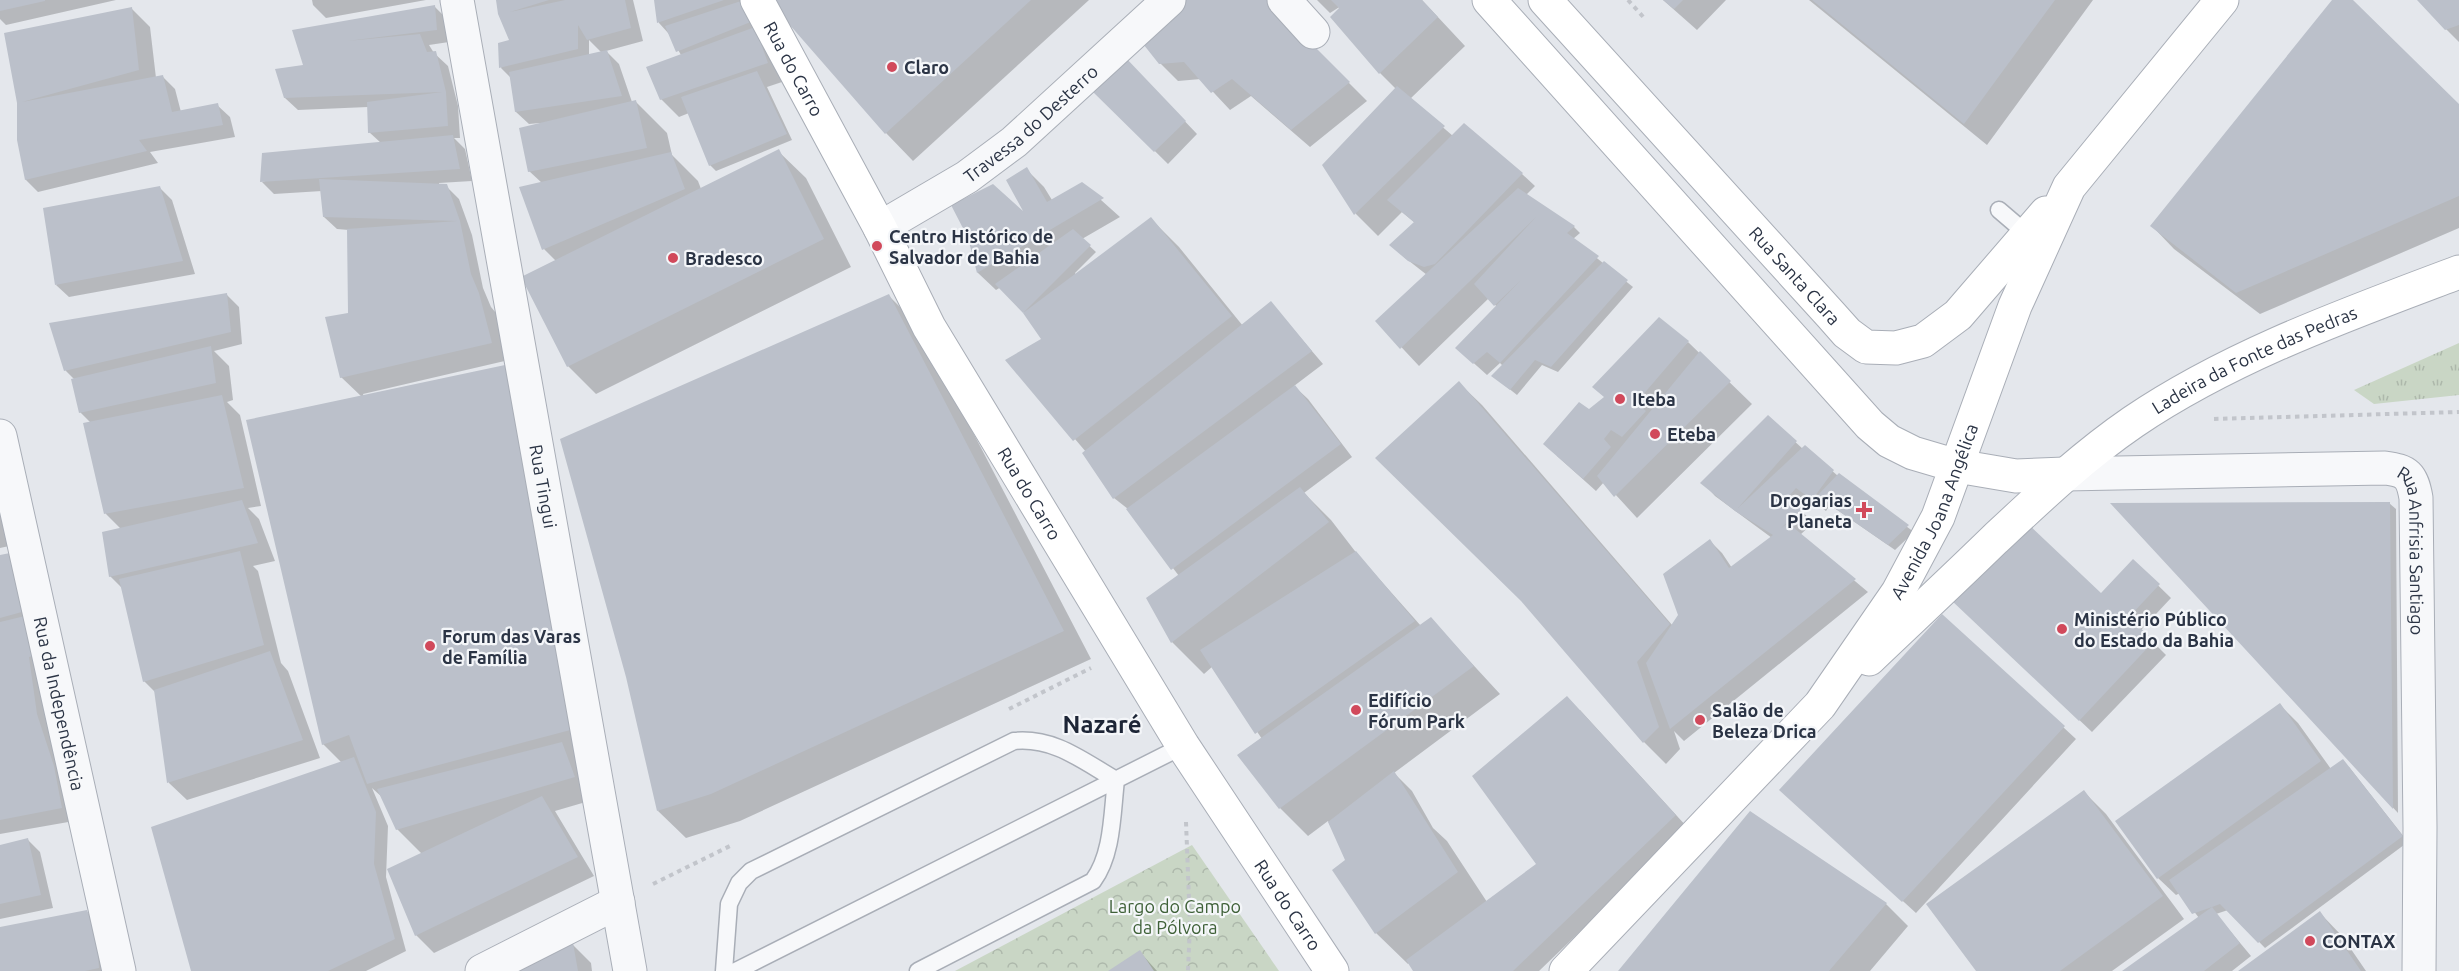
<svg xmlns="http://www.w3.org/2000/svg" width="2459" height="971" font-family="Ubuntu,sans-serif">
<style>
.grass{fill:url(#grass-tufts)}
.forest{fill:url(#forest-crowns)}
.shadow{fill:#0003;fill-rule:evenodd}
.building{fill:#bbc0ca}
.lines{fill:none;stroke-linecap:round;stroke-linejoin:round}
.lane-casing{stroke:#a9aeb7;stroke-width:19}
.street-casing{stroke:#a9aeb7;stroke-width:35}
.secondary-casing{stroke:#a9aeb7;stroke-width:35}
.path{stroke:#c2c5cb;stroke-width:4;stroke-dasharray:4.5 4.5;stroke-linecap:butt}
.lane{stroke:#f7f8fa;stroke-width:16}
.street{stroke:#f7f8fa;stroke-width:33}
.secondary{stroke:#fff;stroke-width:33}
.poi-dot{fill:#d1495b;stroke:#f4f6f9;stroke-width:2}
.labels{text-anchor:middle;dominant-baseline:central;stroke-width:4.5;stroke-linejoin:round;paint-order:stroke}
.poi-label{font-size:18px;font-weight:bold;fill:#2b3445;stroke:#f4f6f9;text-anchor:start}
.street-label{font-size:18px;fill:#2b3445;stroke:#f4f6f9}
.park-label{font-size:18px;fill:#3f6138;stroke:#f4f6f9}
.district-label{font-size:24px;font-weight:bold;fill:#1d2536;stroke:#f4f6f9}
</style>
<defs>
<pattern id="grass-tufts" width="24" height="20" patternUnits="userSpaceOnUse" patternTransform="scale(1.5)"><rect width="24" height="20" fill="#c9d6c5"/><path d="M3 7l-1-3M5 7V3M7 7l1-3M15 17l-1-3M17 17v-4M19 17l1-3" fill="none" stroke="#adb8ab"/></pattern>
<pattern id="forest-crowns" width="20" height="18" patternUnits="userSpaceOnUse" patternTransform="scale(1.5)"><rect width="20" height="18" fill="#c9d6c5"/><path d="M2 6a3 3 0 1 1 6 0M12 15a3 3 0 1 1 6 0" fill="none" stroke="#adb8ab"/></pattern>
</defs>
<rect width="100%" height="100%" fill="#e4e7ec"/>
<path class="grass" d="M2459 343V395L2374 404 2354 390Z"/>
<path class="forest" d="M1192 845 1279 971H955Z"/>
<path class="shadow" d="M0 0H116L6 25 0 19Z
M312 0H426L326 18 313 5Z
M498 0H633L643 41 606 51 619 64 632 102 635 101 667 133 672 155 698 181 701 189 778 151 806 178 851 267 596 394 568 366 523 278 556 261 544 249 542 183 529 171 540 123 529 124 516 112 511 78 501 68 511 42ZM589 40 602 53 589 56Z
M655 0H745L785 81 767 87 792 140 716 171 710 165 689 113 679 117 661 99 681 55 669 34 659 23Z
M770 0H1089L913 161 886 133Z
M1266 0 1367 101 1310 147 1251 96 1230 110 1201 79 1178 81 1160 63Z
M1317 0H1422L1465 46 1410 99 1453 136 1522 174 1535 186 1526 195 1574 227 1580 233 1573 239 1633 287 1558 372 1542 365 1517 395 1493 376 1503 366 1500 363 1487 375 1457 348 1497 307 1489 298 1419 366 1377 321 1427 275 1404 257 1415 223 1402 212 1378 236 1356 214 1324 165 1396 89 1380 73 1341 6 1330 13Z
M1663 0H1726L1697 30Z
M1809 0H2093L1987 145Z
M2334 0H2350L2459 106V228L2260 314 2174 249 2152 226Z
M2419 0H2459V42L2446 29Z
M435 7 447 19 449 42 429 45 434 53 448 66 458 106 460 138H454L465 149 472 181 439 183V186H446L459 199 472 235 483 288 491 307 496 313 509 360 363 394 364 397 504 367 527 389 600 750 575 757 584 766 596 799 555 811 594 876 434 953 416 935 422 854 397 829 383 798 372 788 388 826 386 877 406 951 366 971H193L342 763 323 744 362 397 341 377 350 314 349 230 337 229 324 217 322 191 274 194 262 182 381 143 369 132 368 107 298 110 285 98 305 67 294 31Z
M132 9 150 27 156 78 163 77 175 89 181 112 217 105 230 117 235 137 150 152 158 163 38 192 26 180 19 103Z
M1137 71 1197 134 1168 164 1094 91Z
M1026 169 1044 187 1052 200 1082 183 1120 217 1082 239 1096 252 1075 273 1076 275 1151 219 1179 247 1243 326 1271 303 1323 364 1294 386 1308 399 1352 457 1304 493 1331 520 1358 555 1421 626 1431 619 1500 694 1394 773 1412 791 1433 828 1447 841 1487 902 1538 864 1580 710 1688 828 1539 971H1414L1409 963 1408 964 1376 933 1347 859 1328 821 1308 836 1280 808 1262 739 1213 666 1204 674 1172 642 1148 599 1179 576 1128 509 1114 498 1086 452 1008 360 1043 340 1025 313 1001 287 996 290 978 273 969 237 1027 217Z
M159 187 172 200 195 274 69 297 56 285Z
M227 295 239 307 242 344 214 351 229 366 233 400 227 402 240 415 261 506 248 508 259 519 275 561 253 566 258 571 281 663 288 671 320 758 187 800 169 783 156 693 144 681 122 588 110 576 121 529 106 514 91 423 80 412 75 380 66 371 51 324Z
M888 295 916 323 1091 659 740 821 686 838 658 811Z
M1688 342 1752 404 1637 518 1604 482 1596 491 1557 456Z
M1459 383 1482 405 1673 626 1679 615 1710 541 1722 553 1732 568 1772 538 1715 496 1703 483 1768 417 1803 449 1805 447 1838 476 1914 532 1895 550 1830 505 1826 511 1809 499 1800 509 1813 523 1800 535 1868 592 1684 741 1674 731 1680 749 1666 764 1644 742Z
M0 498 14 545 0 548Z
M2389 503 2396 509 2398 813 2113 505Z
M10 554 74 821 0 834V557Z
M2133 561 2171 598 2141 630 2166 655 2092 732 1966 613 2101 595Z
M2280 705 2298 723 2331 769 2349 767 2408 842 2265 948 2228 910 2216 914 2251 956 2232 971H2125L2199 918 2180 893 2176 895 2158 878Z
M2063 727 2076 739 1916 913 1794 802Z
M2084 792 2106 814 2184 919 2112 971H1978Z
M1750 813 1886 904 1908 926 1870 971H1620Z
M28 840 40 852 53 908 0 919V846Z
M87 912 99 924 110 971H0V928Z
M2320 913 2342 936 2366 971H2240Z
M573 945 591 963 592 971H522Z
M1140 952 1157 971H1111Z"/>
<path class="building" d="M0 0H45V1L0 11Z
M496 0H549L510 12 565 0H625L631 28 587 40 578 25V49L499 68 498 43 509 40 498 14Z
M654 0H724L657 23Z
M768 0H1031L885 134Z
M1175 0H1268L1350 82 1291 130 1232 79 1211 93 1184 62 1159 64 1136 35Z
M1331 0H1422L1438 17 1379 74 1330 17 1339 8Z
M1663 0H1683L1674 9Z
M1812 0H2055L1964 124Z
M2332 0H2353L2459 104V196L2236 293 2150 226Z
M2417 0H2459V25L2445 30Z
M741 1 753 21 676 52 665 26Z
M435 5 437 30 347 41 420 34 427 52 436 51 446 92 448 126 368 133 367 102 442 92 284 98 275 69 303 65 292 30Z
M132 7 139 70 22 102 163 75 172 112 218 103 223 125 139 140 147 151 25 180 17 140V103L4 33Z
M755 27 768 63 660 100 646 67Z
M607 50 622 96 515 112 509 72Z
M1125 57 1186 121 1154 152 1092 91Z
M757 71 787 134 709 166 681 97Z
M1397 86 1445 126 1354 215 1322 165Z
M636 100 647 148 528 172 519 128Z
M1464 123 1523 173 1435 264 1424 267 1408 261 1389 245 1414 222 1387 200Z
M453 135 460 169 260 182 262 153Z
M779 149 824 239 567 367 521 277Z
M671 152 685 189 542 250 519 187Z
M1027 167 1047 202 1082 182 1104 198 977 273 968 238 951 205 993 184 1023 211 1006 180Z
M319 179 447 184 460 221 471 274 479 293 492 343 340 378 325 317 348 313 347 229 457 221 323 217Z
M160 186 183 261 55 285 43 208Z
M1518 188 1575 226 1567 233 1599 256 1500 363 1487 352 1473 364 1455 348 1521 280 1494 306 1474 284 1536 217 1400 349 1375 321Z
M1151 217 1232 316 1073 441 1005 360 1041 339 1023 313 995 284 1073 229 1091 245 1023 313Z
M1604 261 1628 280 1551 367 1535 360 1510 390 1491 376Z
M227 293 231 332 64 371 49 323Z
M889 294 1064 631 711 794 657 811 626 677 560 439Z
M1271 301 1312 351 1113 499 1082 453Z
M1659 317 1689 341 1636 403 1646 411 1622 437 1611 430 1604 439 1611 447 1583 479 1543 444 1579 402 1589 409 1604 397 1592 387Z
M211 346 216 383 79 413 71 379Z
M1700 351 1731 381 1614 497 1597 476Z
M505 365 578 728 367 784 349 735 322 745 246 420Z
M1459 381 1670 624 1637 662 1659 727 1643 743 1521 601 1375 458Z
M1295 385 1341 444 1171 570 1126 509Z
M222 395 244 488 104 514 83 423Z
M1768 415 1797 441 1738 508 1805 445 1834 470 1812 500 1796 488 1788 497 1802 509 1781 528 1788 523 1856 579 1670 729 1646 663 1678 615 1663 574 1710 539 1729 568 1773 535 1735 511 1700 483Z
M1839 473 1909 525 1888 545 1817 496Z
M1300 487 1329 522 1171 643 1146 598Z
M242 500 258 543 109 577 102 532Z
M2390 502 2393 809 2110 503Z
M2026 522 2101 593 2133 559 2160 584 2129 617 2154 641 2079 721 1951 600Z
M240 551 264 645 143 682 119 579Z
M1356 551 1415 621 1255 734 1200 650Z
M10 553 29 610 0 618V555Z
M1942 614 2065 726 1902 902 1779 790Z
M25 616 39 654 29 657 37 714 54 766 62 808 0 820V622Z
M1431 617 1474 666 1279 809 1237 755Z
M270 651 303 740 167 783 154 690Z
M1567 696 1676 815 1513 971H1413L1406 960 1536 864 1472 776Z
M2280 703 2321 761 2157 879 2115 821Z
M562 742 575 777 396 830 377 789Z
M354 757 376 812 374 864 395 939 328 971H191L151 827Z
M2343 759 2403 836 2258 943 2220 904 2212 907 2240 943 2204 971H2122L2212 907 2192 914 2169 880Z
M1394 771 1458 872 1375 934 1332 870 1345 860 1328 822Z
M2084 790 2163 896 2060 971H1976L1926 904Z
M542 796 578 857 415 936 387 869Z
M1750 811 1887 903 1829 971H1618Z
M28 838 41 895 0 904V845Z
M87 910 97 939 99 968 85 971H0V927Z
M2320 911 2361 971H2238Z
M573 943 578 971H519Z
M1140 950 1154 971H1108Z"/>
<g class="lines">
<g class="lane-casing">
<path id="lane" d="M1999 210 2027 234
M724 971 729 904 739 883 751 871 1014 741C1054 737 1083 761 1116 780
M736 971 1183 746
M918 971 1093 881C1113 854 1112 813 1116 780"/>
</g>
<g class="street-casing">
<g id="street">
<path id="s1" d="M457 0 630 971"/>
<path d="M1284 0 1313 32"/>
<path id="s2" d="M880 228 967 177 1014 142 1169 0"/>
<path id="s3" d="M0 436 119 971"/>
<path id="s4" d="M2065 474 2385 468C2407 471 2412 475 2416 498L2420 828 2419 971"/>
<path d="M482 971 618 902"/>
</g>
</g>
<g class="secondary-casing">
<g id="secondary">
<path id="s5" d="M757 0 880 228 929 327 1183 746 1332 971"/>
<path d="M1489 0 1870 425 1889 441 1913 453 1957 466 2016 476 2065 474"/>
<path id="s6" d="M1545 0 1831 315 1847 333 1866 347 1896 348 1923 341 1958 315 2046 213"/>
<path id="s7" d="M1869 659C1911 619 1953 580 1994 540 2039 498 2082 457 2133 422 2232 355 2348 314 2459 272"/>
<path id="s8" d="M1566 971 1820 705 1898 592 1938 517 2015 306 2069 187 2222 0"/>
</g>
</g>
<path class="path" d="M1628 0 1646 20
M2214 419 2459 412
M1009 709 1091 668
M1186 822 1190 925 1188 971
M653 884 730 846"/>
<use href="#lane" class="lane"/>
<use href="#street" class="street"/>
<use href="#secondary" class="secondary"/>
</g>
<g class="poi-dot">
<circle cx="892" cy="67" r="6"/>
<circle cx="877" cy="246" r="6"/>
<circle cx="673" cy="258" r="6"/>
<circle cx="1620" cy="399" r="6"/>
<circle cx="1655" cy="434" r="6"/>
<path d="M1861 501h6v6h6v6h-6v6h-6v-6h-6v-6h6z"/>
<circle cx="2062" cy="629" r="6"/>
<circle cx="430" cy="646" r="6"/>
<circle cx="1356" cy="710" r="6"/>
<circle cx="1700" cy="720" r="6"/>
<circle cx="2310" cy="941" r="6"/>
</g>
<g class="labels">
<g class="poi-label">
<text x="904" y="67">Claro</text>
<text x="889" y="236">Centro Histórico de<tspan x="889" dy="21">Salvador de Bahia</tspan></text>
<text x="685" y="258">Bradesco</text>
<text x="1632" y="399">Iteba</text>
<text x="1667" y="434">Eteba</text>
<text x="1852" y="500" text-anchor="end">Drogarias<tspan x="1852" dy="21">Planeta</tspan></text>
<text x="2074" y="619">Ministério Público<tspan x="2074" dy="21">do Estado da Bahia</tspan></text>
<text x="442" y="636">Forum das Varas<tspan x="442" dy="21">de Família</tspan></text>
<text x="1368" y="700">Edifício<tspan x="1368" dy="21">Fórum Park</tspan></text>
<text x="1712" y="710">Salão de<tspan x="1712" dy="21">Beleza Drica</tspan></text>
<text x="2322" y="941">CONTAX</text>
</g>
<g class="street-label">
<text stroke="none"><textPath href="#s5" startOffset="78">Rua do Carro</textPath></text>
<text stroke="none"><textPath href="#s2" startOffset="184">Travessa do Desterro</textPath></text>
<text stroke="none"><textPath href="#s6" startOffset="372">Rua Santa Clara</textPath></text>
<text stroke="none"><textPath href="#s7" startOffset="492">Ladeira da Fonte das Pedras</textPath></text>
<text stroke="none"><textPath href="#s1" startOffset="494">Rua Tingui</textPath></text>
<text stroke="none"><textPath href="#s5" startOffset="564">Rua do Carro</textPath></text>
<text stroke="none"><textPath href="#s8" startOffset="594">Avenida Joana Angélica</textPath></text>
<text stroke="none"><textPath href="#s4" startOffset="420">Rua Anfrisia Santiago</textPath></text>
<text stroke="none"><textPath href="#s3" startOffset="274">Rua da Independência</textPath></text>
<text stroke="none"><textPath href="#s5" startOffset="1050">Rua do Carro</textPath></text>
</g>
<g class="park-label">
<text x="1175" y="906">Largo do Campo<tspan x="1175" dy="21">da Pólvora</tspan></text>
</g>
<g class="district-label">
<text x="1102" y="724">Nazaré</text>
</g>
</g>
</svg>
